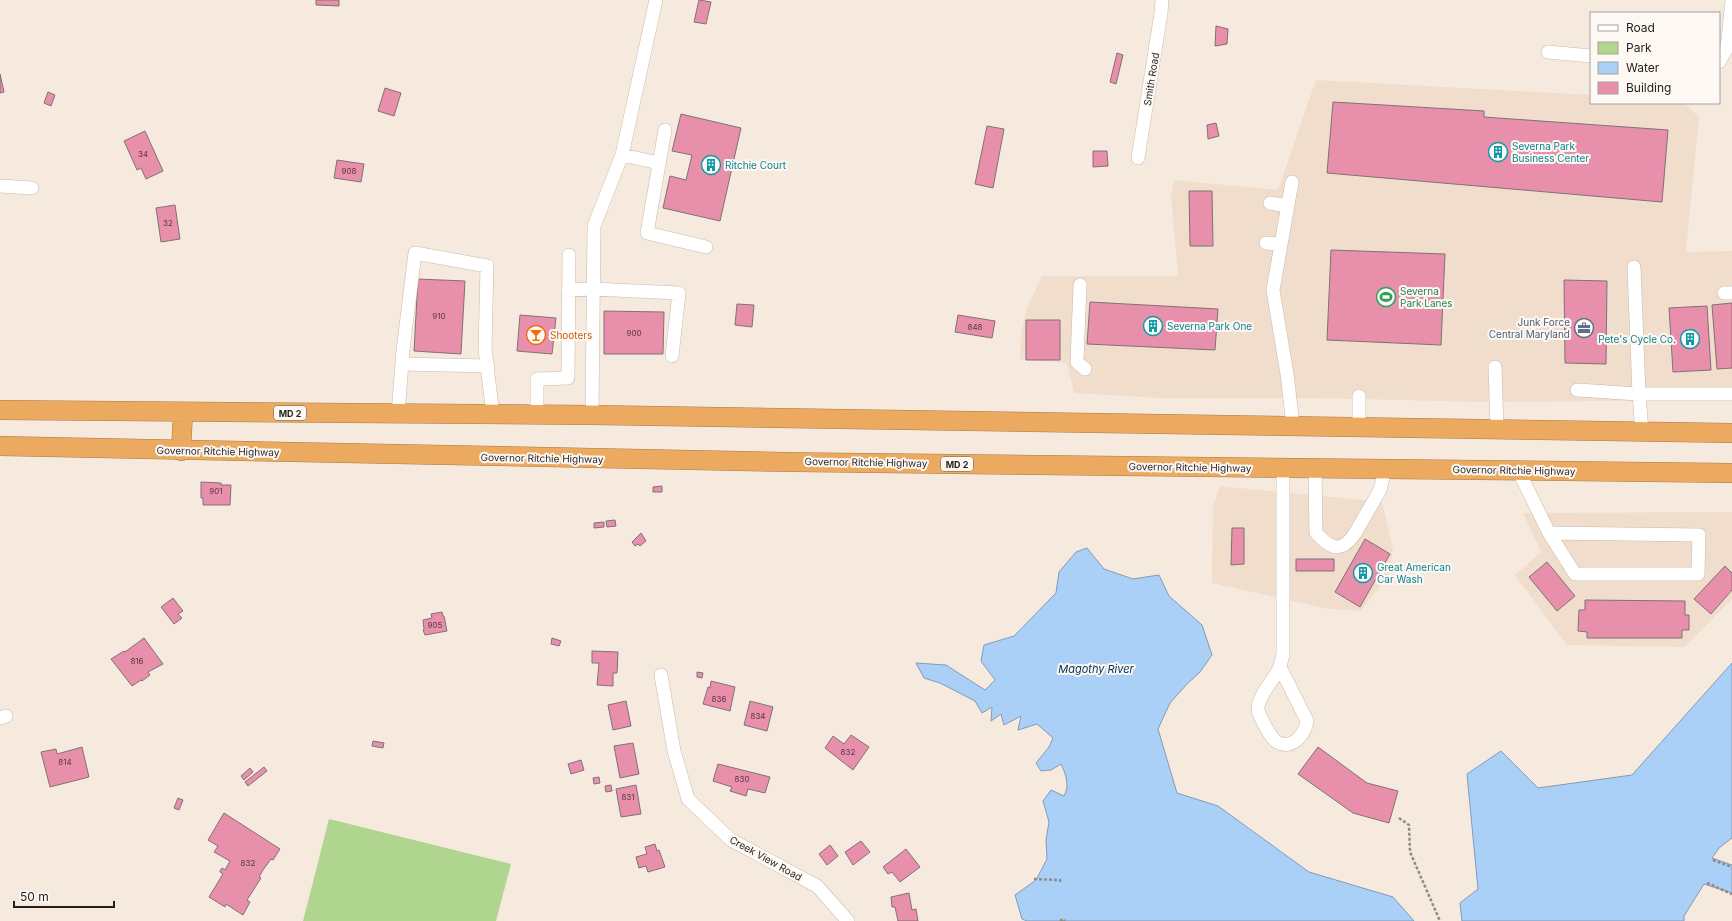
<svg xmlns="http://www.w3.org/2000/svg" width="1732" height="921" font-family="Inter,sans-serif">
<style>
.built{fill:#f0ddcc}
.green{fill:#afd58e}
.water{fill:#aad0f7;stroke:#829bb5}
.building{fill:#e88fac;stroke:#807175}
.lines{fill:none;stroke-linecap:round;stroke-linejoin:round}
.minor-casing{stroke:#c6bbaf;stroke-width:14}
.highway-casing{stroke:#a67948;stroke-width:20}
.path{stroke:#938a82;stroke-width:2.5;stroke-dasharray:3 2;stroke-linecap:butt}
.minor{stroke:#fff;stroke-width:13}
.highway{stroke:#ecaa60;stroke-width:19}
.labels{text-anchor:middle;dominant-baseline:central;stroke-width:4;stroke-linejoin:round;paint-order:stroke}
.number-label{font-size:8px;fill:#553b3f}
.shield{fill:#fdf8f3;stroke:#65605c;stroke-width:1}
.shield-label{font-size:9px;font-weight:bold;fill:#241f1b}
.street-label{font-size:10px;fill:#241f1b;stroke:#fdf8f3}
.culture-label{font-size:10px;fill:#0d838f;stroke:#fdf8f3;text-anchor:start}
.leisure-label{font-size:10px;fill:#27864d;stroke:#fdf8f3;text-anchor:start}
.service-label{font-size:10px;fill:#4e5e75;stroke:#fdf8f3;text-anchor:end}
.food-label{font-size:10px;fill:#c56008;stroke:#fdf8f3;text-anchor:start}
.water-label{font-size:11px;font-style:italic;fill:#003159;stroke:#fdf8f3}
</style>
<rect width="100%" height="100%" fill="#f6eade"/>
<path class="built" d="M1316 80 1591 95V103H1684L1699 117 1686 252 1732 251V400L1483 402 1315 398H1160L1074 393 1067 363 1020 359 1021 334 1026 310 1042 276H1178L1171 195 1174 180 1278 190Z
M1220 486 1382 502 1393 549 1389 574 1361 611 1329 609 1212 583 1213 506Z
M1732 512V599L1685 647 1567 645 1515 575 1541 552 1523 513Z"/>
<path class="green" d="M329 819 511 864 496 921H303Z"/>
<path class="water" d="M1087 548 1104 569 1133 579 1159 575 1169 596 1202 625 1212 655 1200 672 1187 684 1170 703 1158 729 1177 793 1218 806 1309 872 1393 897 1414 921H1027L1022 919 1015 895 1036 880 1047 859 1046 840 1049 822 1043 801 1051 790 1064 796C1070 785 1066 775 1061 764L1051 770 1041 771 1036 763 1049 747 1053 738 1037 724 1018 730 1021 716 1004 725 1001 714 991 721 992 707 982 713 975 701 940 683 924 678 916 663 946 665 985 690 995 680 981 661 984 645 1014 636 1056 593 1059 572 1076 552Z
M1732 663V838L1719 848 1712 858 1732 865V893L1704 884 1684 916V921H1462L1460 903 1478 889 1467 774 1501 751 1538 788 1632 775Z"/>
<path class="building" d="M316 0H339V6L316 5Z
M699 0 711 2 706 24 694 22Z
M1216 26 1228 29 1227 44 1215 46Z
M1117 53 1123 55 1116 84 1110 82Z
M0 74 4 92 0 93Z
M385 88 401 93 394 116 378 111Z
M48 92 55 95 51 106 44 103Z
M1333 102 1484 111V117L1668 130 1662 202 1327 173Z
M681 114 741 128 720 221 663 208 670 176 686 180 692 155 672 151Z
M1216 123 1219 136 1208 139 1207 125Z
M987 126 1004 129 993 188 975 184Z
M145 131 163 171 146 179 141 168 137 170 124 141Z
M1093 151H1107L1108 166 1093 167Z
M337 160 364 164 361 182 334 178Z
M1189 191H1212L1213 246H1190Z
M175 205 180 239 161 242 156 208Z
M1331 250 1445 254 1441 345 1327 340Z
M418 279 465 281 461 354 414 351Z
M1564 280 1607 281 1606 364 1565 363Z
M1090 302 1218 309 1215 350 1087 344Z
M1732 303V368L1717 369 1712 305Z
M737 304 754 305 752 327 735 325Z
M1707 306 1711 370 1673 372 1669 308Z
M604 311 664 312 663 354H604Z
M520 315 556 318 552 354 517 351Z
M958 315 995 321 992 338 955 332Z
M1026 320H1060V360H1026Z
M201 482 221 483V485H231L230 505H203V498H201Z
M662 486V492H653V487Z
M615 520 616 526 607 527 606 521Z
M604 522V527L594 528V523Z
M1232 528H1244V564L1231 565Z
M641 533 646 541 640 546 638 544 635 546 632 542Z
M1365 539 1390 554 1360 607 1335 592Z
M1296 559H1334V571H1296Z
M1547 562 1575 596 1557 611 1529 577Z
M1725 566 1732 573V590L1711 614 1694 599Z
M173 598 183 611 178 614 182 618 174 624 161 607Z
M1585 600 1685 601V615H1689V630H1682V638H1587V632L1578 631 1579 610H1585Z
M442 612 443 616H444L447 631 425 635 423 630 424 629 423 620 432 618 431 614Z
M144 638 163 664 148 672 150 675 142 681 141 680 132 686 111 659 124 651 125 652Z
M552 638 561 641 559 646 551 644Z
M592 651 618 652 617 673H613V686L597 685 599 663H592Z
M697 672 703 673 702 678 697 677Z
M711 681 735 687 730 711 703 704 708 687 710 688Z
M626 701 631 726 613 730 608 705Z
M750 701 773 707 767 731 744 725Z
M851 735 869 747 853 770 825 748 833 736 844 744Z
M373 741 384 743 383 748 372 746Z
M633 743 639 774 620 778 614 746Z
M82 747 89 777 50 787 41 752 56 749 57 754Z
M1318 747 1367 783 1398 791 1389 823 1353 813 1298 774Z
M581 760 584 770 571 774 568 764Z
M718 764 770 777 765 793 748 789 746 796 730 791 732 787 713 781Z
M264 767 267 771 248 786 245 782Z
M250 768 253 772 244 780 241 776Z
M599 777 600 783 594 784 593 778Z
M611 785 612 791 606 792 605 786Z
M636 785 641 814 621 817 616 789Z
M178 798 183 800 179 810 174 808Z
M224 813 280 849 273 860 271 859 263 870 259 877 261 878 247 900 250 902 243 915 226 904 225 907 209 897 223 874 220 872V871L222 868 225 870 230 861 214 852 218 846 208 840Z
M861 841 870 852 853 865 845 852Z
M655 844 657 851 659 850 665 867 648 872 646 866 639 868 636 857 647 854 645 847Z
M830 845 838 856 827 865 819 854Z
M906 849 920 867 900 882 892 872 888 874 883 867Z
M909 893 912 910 916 909 918 921H898L895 907H892L891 897Z"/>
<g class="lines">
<g class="minor-casing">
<path id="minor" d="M1548 52 1591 56
M1719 62 1727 48 1732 1
M665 130 647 233 706 247
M622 155 659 163
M1138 158 1161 13 1162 0
M1292 182 1273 290 1287 374 1293 425
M0 186 32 188
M1270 203 1287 206
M1266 243 1281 244
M1634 267 1639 394 1642 432
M1080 285 1077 362 1085 369
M568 290 592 289 679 293 672 356
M1724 293H1732
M402 364 488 366
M1495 367 1497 429
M1577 390 1639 394H1732
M398 414 403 350 415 253 487 266 485 349 493 415
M537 415V379L568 378 569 255
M592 415 594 226 622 155 656 0
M1359 427V396
M1315 468 1316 533C1330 548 1340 554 1354 535L1380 490 1385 469
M1518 470 1549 533 1575 574H1698L1699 535 1549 533
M1280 667 1307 721C1305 734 1292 751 1277 742 1271 738 1268 731 1264 724 1262 719 1257 713 1258 707 1260 693 1273 681 1279 669 1281 664 1282 659 1283 654V468
M661 675 674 751 688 799 731 840 817 886 848 921
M0 718 6 716"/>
</g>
<g class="highway-casing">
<path id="highway" d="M0 410 592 415 1732 433
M0 446C577 460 1155 469 1732 473
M181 451 183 412"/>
</g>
<path class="path" d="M1399 818 1409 825 1410 852 1440 921
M1713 860 1732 867
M1034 879 1060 880V883
M1707 883 1732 894
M1060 921 1063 919 1065 921"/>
<use href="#minor" class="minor"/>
<use href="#highway" class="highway"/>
</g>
<defs>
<g id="building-ring" transform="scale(1)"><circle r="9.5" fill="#fdf8f3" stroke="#0f9aa8" stroke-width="1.5"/><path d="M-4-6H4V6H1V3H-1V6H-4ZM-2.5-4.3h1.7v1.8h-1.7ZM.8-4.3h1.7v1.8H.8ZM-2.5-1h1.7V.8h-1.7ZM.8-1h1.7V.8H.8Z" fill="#0f9aa8"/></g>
<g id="stadium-ring" transform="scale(1)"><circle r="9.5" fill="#fdf8f3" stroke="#2e9e5b" stroke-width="1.5"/><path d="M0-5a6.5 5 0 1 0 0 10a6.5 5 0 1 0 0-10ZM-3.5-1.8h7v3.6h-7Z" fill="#2e9e5b"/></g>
<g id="office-ring" transform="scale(1)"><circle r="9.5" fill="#fdf8f3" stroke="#5c6f8a" stroke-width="1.5"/><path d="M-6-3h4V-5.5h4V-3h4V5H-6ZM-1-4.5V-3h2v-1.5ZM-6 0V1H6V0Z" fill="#5c6f8a"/></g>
<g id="bar-ring" transform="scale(1)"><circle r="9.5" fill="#fdf8f3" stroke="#e8710a" stroke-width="1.5"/><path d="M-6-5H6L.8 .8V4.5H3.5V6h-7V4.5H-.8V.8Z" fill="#e8710a"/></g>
</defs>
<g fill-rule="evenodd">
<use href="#building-ring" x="1498" y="152"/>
<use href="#building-ring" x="711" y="165"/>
<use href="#stadium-ring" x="1386" y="297"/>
<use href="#building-ring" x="1153" y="326"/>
<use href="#office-ring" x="1584" y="328"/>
<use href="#bar-ring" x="536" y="335"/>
<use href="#building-ring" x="1690" y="339"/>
<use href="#building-ring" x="1363" y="573"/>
</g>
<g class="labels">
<g class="number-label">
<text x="143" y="154">34</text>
<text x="349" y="171">908</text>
<text x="168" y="223">32</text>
<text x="439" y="316">910</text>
<text x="975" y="327">848</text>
<text x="634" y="333">900</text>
<text x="216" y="491">901</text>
<text x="435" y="625">905</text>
<text x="137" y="661">816</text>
<text x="719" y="699">836</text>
<text x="758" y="716">834</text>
<text x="848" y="752">832</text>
<text x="65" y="762">814</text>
<text x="742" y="779">830</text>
<text x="628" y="797">831</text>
<text x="248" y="863">832</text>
</g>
<g class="shield">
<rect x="274" y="406" width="32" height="14" rx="3"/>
<rect x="941" y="457" width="32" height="14" rx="3"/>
</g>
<g class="shield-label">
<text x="290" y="413">MD 2</text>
<text x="957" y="464">MD 2</text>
</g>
<g class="street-label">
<text transform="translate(1151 79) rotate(-81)">Smith Road</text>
<text transform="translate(218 451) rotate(1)">Governor Ritchie Highway</text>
<text transform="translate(542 458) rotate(1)">Governor Ritchie Highway</text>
<text transform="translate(866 462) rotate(1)">Governor Ritchie Highway</text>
<text transform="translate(1190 467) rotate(1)">Governor Ritchie Highway</text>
<text transform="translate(1514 470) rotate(1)">Governor Ritchie Highway</text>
<text transform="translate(766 858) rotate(29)">Creek View Road</text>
</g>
<g class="culture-label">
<text x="1512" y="146">Severna Park<tspan x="1512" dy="12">Business Center</tspan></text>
<text x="725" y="165">Ritchie Court</text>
<text x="1167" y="326">Severna Park One</text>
<text x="1676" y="339" text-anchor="end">Pete's Cycle Co.</text>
<text x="1377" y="567">Great American<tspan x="1377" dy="12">Car Wash</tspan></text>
</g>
<g class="leisure-label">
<text x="1400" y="291">Severna<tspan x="1400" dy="12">Park Lanes</tspan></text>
</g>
<g class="service-label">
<text x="1570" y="322">Junk Force<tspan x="1570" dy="12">Central Maryland</tspan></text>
</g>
<g class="food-label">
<text x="550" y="335">Shooters</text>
</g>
<g class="water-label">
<text x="1096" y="669">Magothy River</text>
</g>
</g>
<rect x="1590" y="12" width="130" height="92" fill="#fdf8f3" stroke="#a6a19d"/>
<rect x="1598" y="25" width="20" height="6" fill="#ffffff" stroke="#a6a19d"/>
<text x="1626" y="32" font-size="12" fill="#241f1b">Road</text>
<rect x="1598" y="42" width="20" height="12" fill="#afd58e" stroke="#a6a19d"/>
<text x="1626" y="52" font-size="12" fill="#241f1b">Park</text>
<rect x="1598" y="62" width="20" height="12" fill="#aad0f7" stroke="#a6a19d"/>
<text x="1626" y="72" font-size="12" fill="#241f1b">Water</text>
<rect x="1598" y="82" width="20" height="12" fill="#e88fac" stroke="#a6a19d"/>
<text x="1626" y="92" font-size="12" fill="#241f1b">Building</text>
<path d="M14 901v6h100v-6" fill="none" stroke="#241f1b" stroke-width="2"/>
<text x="20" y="901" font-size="12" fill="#241f1b" stroke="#fdf8f3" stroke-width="3" paint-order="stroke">50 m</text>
</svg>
